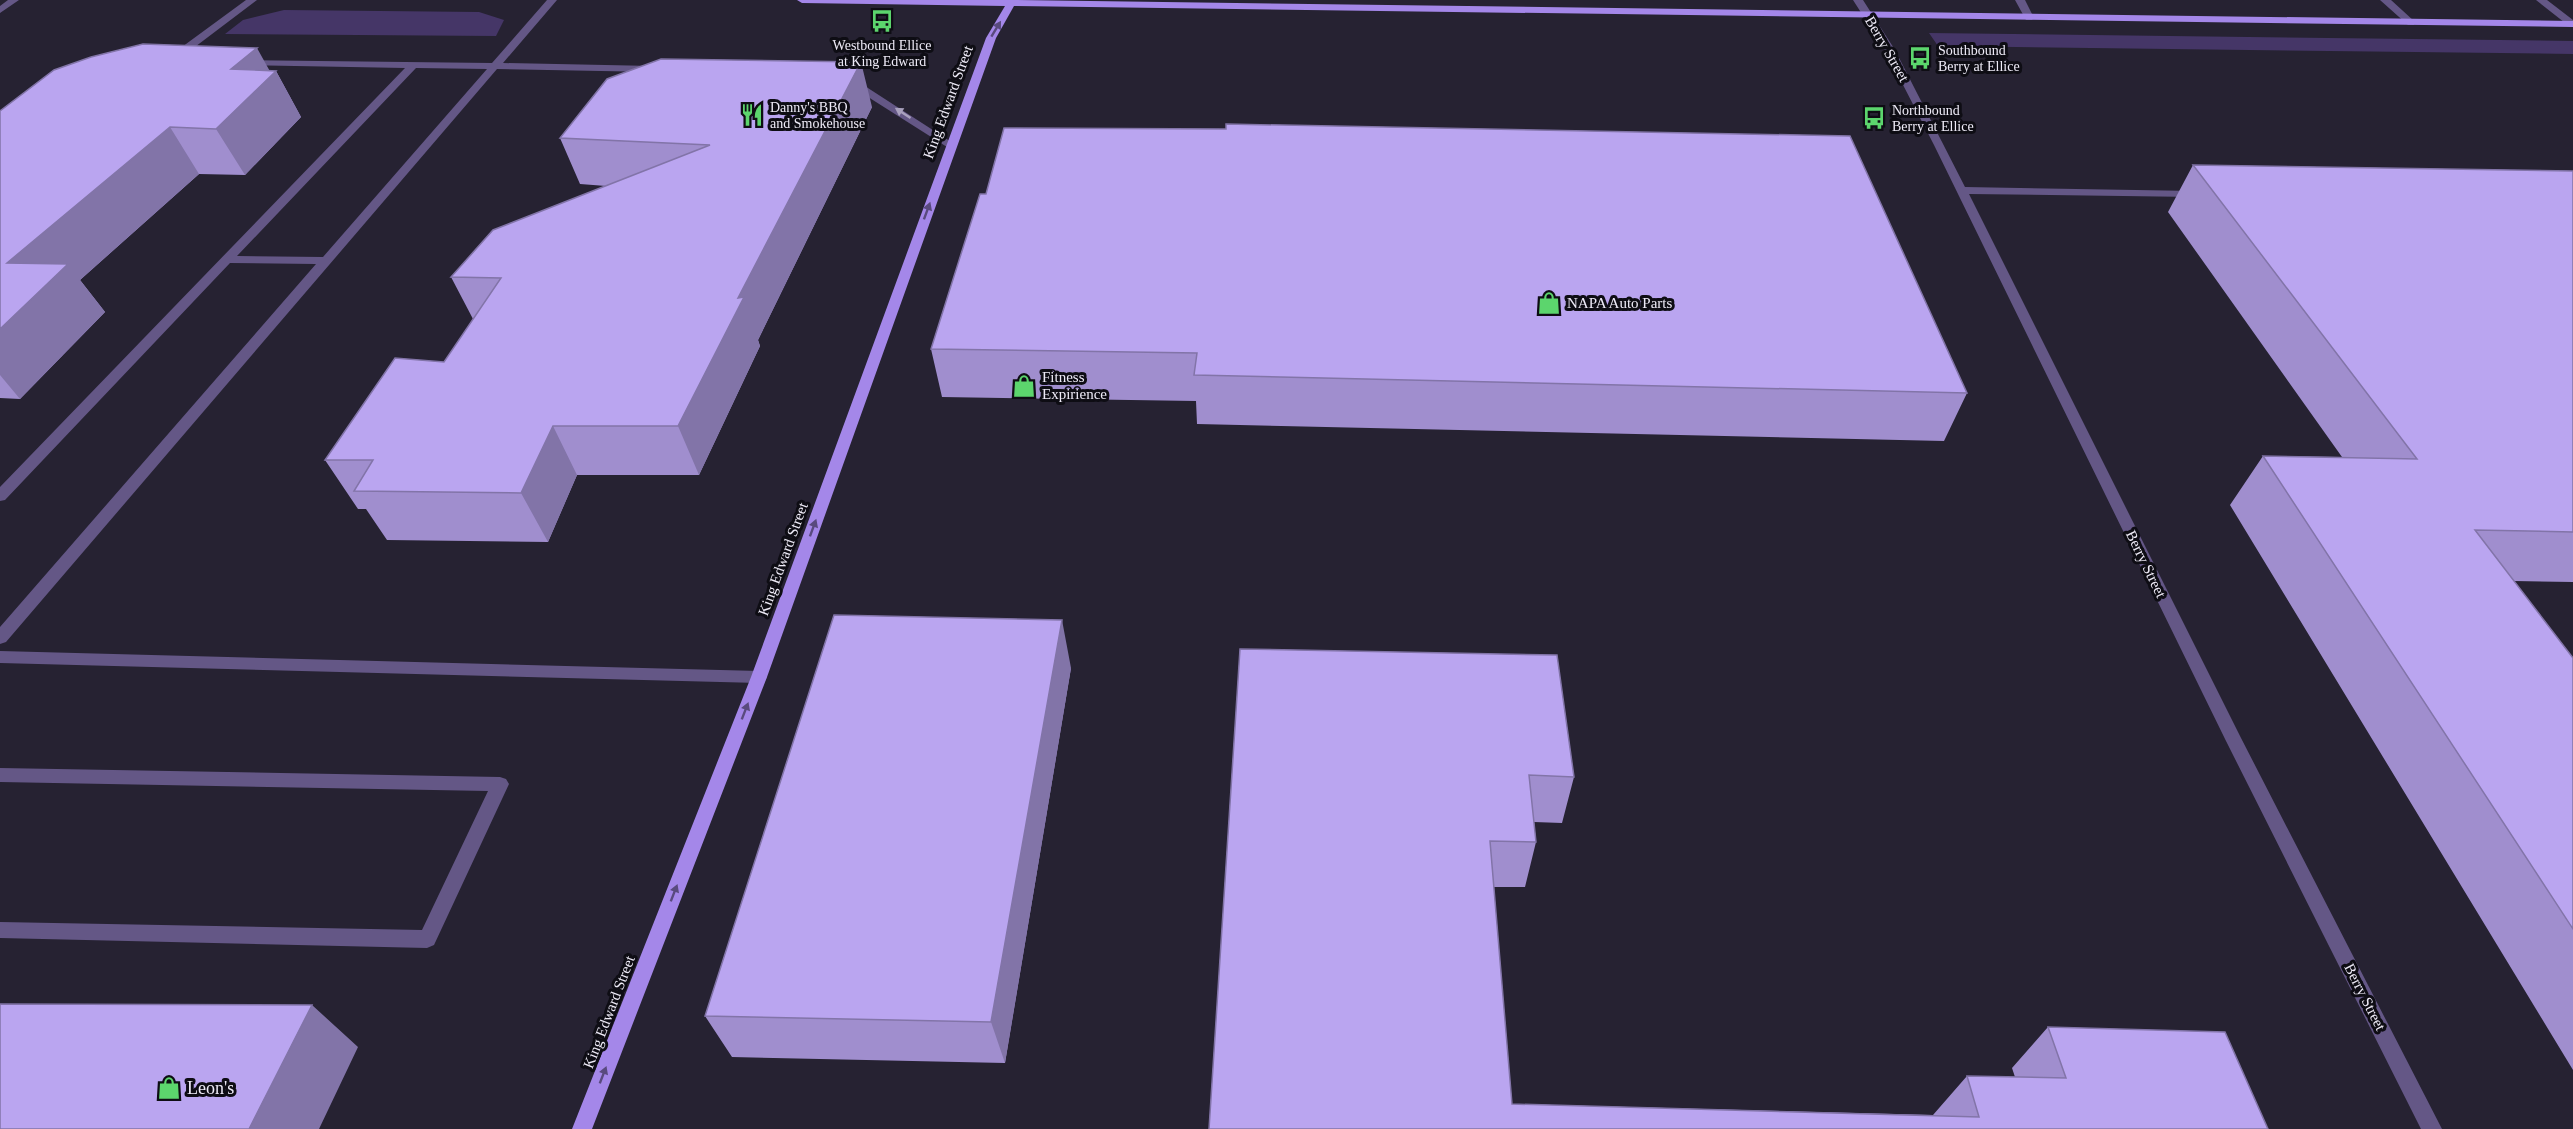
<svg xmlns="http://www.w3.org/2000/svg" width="2573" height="1129" font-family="'Times New Roman',serif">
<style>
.green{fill:#453667}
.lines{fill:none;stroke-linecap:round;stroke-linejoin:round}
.minor{fill:#645786;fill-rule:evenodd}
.major{fill:#a487e9;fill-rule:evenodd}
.wall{fill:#a08ece}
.shaded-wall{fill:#8274a8}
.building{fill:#baa5f0;stroke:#8274a8;stroke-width:1.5}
.oneway{fill:#594a7e}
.oneway2{fill:#a9a1be}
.labels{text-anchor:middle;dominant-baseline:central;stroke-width:6;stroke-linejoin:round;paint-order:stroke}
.far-poi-label{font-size:14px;fill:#eeebf7;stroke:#0e0d14;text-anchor:start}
.street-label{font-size:15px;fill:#eeebf7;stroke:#0e0d14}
.poi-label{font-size:15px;fill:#eeebf7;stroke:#0e0d14;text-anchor:start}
.near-poi-label{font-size:18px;fill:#eeebf7;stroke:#0e0d14;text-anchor:start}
</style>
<rect width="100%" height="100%" fill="#262232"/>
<path class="green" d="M284 10 479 12 504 20 496 36 225 34 243 20Z
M1929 33 2573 41V54L1938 46Z"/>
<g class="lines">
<path class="minor" d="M8 0H19L0 13V6Z
M246 0H257L179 59H171V55Z
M547 0H557L503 63 654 66 659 69 654 72 497 69 6 642 0 644V627L316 264 230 263 5 500 0 501V487L405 68 246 65 242 64V60L492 63ZM416 68 487 69 323 257 237 256Z
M1853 0H1863L1895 50 1965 187 2195 191 2201 194 2195 197 1969 194 2241 738 2442 1129H2421L2226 741 1934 145 1885 50Z
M2015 0H2025L2034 18 2032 20H2026Z
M2380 0H2391L2414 21V25H2408Z
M2536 0H2547L2573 20V27L2569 26Z
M850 78 854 79 956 145 955 147H947L846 83 845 81Z
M0 651 759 671 765 673 767 677 765 681 759 683 0 663Z
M0 768 500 777 506 779 509 784 434 945 427 948 0 938V922L422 930 488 791 0 782Z"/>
<path class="major" d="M797 0H1018L2573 21V27L1014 6 996 38 767 677 592 1129H572L751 677 986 38 1005 6 802 3Z"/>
</g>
<path class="wall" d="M276 71 301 117 245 175 199 174 80 280 105 312 20 399 0 398V111Z
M872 107 758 340 760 346 699 475H577L548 542 387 540 366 509H358L325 460 444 362 473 319 451 277 606 186 580 184 560 138Z
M2193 165 2573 171V582L2514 581 2573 658V1070L2230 505 2263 456 2342 457 2168 212Z
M980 194 1967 393 1944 441 1197 424 1196 401 942 397 931 349Z
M1240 649 1574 777 1562 823 1534 822 1536 842 1525 887H1493L1512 1104 1933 1115 1967 1076 2015 1077 2012 1068 2048 1027 2268 1129H1209Z
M1071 668 1005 1063 732 1057 705 1016Z"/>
<path class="shaded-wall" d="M257 48 272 75 276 71 301 117 245 175 216 129 231 69Z
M861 62 872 107 758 340 760 346 699 475 678 426 738 298Z
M170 127 199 174 80 280 105 312 20 399 0 375V329L7 263Z
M553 426 577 475 548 542 521 493Z
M1062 620 1071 668 1005 1063 991 1022Z
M312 1005 358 1047 319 1129H249Z"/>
<path class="building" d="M143 44 257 48 231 69 276 71 216 129 170 127 7 263 68 264 0 329V111L54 70 91 57Z
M661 59 861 62 738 298 744 297 678 426H553L521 493 354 491 373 460H325L395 358 444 362 501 278 451 277 493 230 710 145 560 138 607 79Z
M1226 124 1850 136 1967 393 1194 375 1197 353 931 349 980 194H986L1004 128 1226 129Z
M2193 165 2573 171V532L2475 530 2573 658V929L2263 456 2417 459Z
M834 615 1062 620 991 1022 705 1016Z
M1240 649 1557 655 1574 777 1529 775 1536 842 1490 841 1512 1104 1979 1117 1967 1076 2066 1078 2048 1027 2225 1032 2268 1129H1209Z
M0 1004 312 1005 249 1129H0Z"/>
<defs><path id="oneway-solid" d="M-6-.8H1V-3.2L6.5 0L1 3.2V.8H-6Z" transform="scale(1.5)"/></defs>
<g class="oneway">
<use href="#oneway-solid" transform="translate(996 29) rotate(-59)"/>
<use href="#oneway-solid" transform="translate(927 211) rotate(-70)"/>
<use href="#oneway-solid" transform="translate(813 528) rotate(-70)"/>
<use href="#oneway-solid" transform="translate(745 711) rotate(-69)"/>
<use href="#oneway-solid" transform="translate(674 893) rotate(-69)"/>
<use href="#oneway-solid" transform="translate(603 1075) rotate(-69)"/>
</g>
<use class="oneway2" href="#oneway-solid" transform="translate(903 113) rotate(-147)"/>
<defs>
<g id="bus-bare" transform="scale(1.8)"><path d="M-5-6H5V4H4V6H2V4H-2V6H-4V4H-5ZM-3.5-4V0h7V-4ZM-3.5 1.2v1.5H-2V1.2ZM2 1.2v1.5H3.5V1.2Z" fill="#5cd56d" stroke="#0e0d14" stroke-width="2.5" paint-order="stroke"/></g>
<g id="restaurant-bare" transform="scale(1.8)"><path d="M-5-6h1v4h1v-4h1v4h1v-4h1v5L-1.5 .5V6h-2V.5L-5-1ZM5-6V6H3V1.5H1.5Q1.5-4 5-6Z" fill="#5cd56d" stroke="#0e0d14" stroke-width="2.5" paint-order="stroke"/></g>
<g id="shop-bare" transform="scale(1.8)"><path d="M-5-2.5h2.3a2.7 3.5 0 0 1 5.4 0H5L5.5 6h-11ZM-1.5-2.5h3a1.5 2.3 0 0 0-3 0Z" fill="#5cd56d" stroke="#0e0d14" stroke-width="2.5" paint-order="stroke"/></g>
</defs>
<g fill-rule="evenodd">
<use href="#bus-bare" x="882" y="21"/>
<use href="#bus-bare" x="1920" y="58"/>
<use href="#restaurant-bare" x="752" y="115"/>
<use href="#bus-bare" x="1874" y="118"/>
<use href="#shop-bare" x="1549" y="303"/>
<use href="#shop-bare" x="1024" y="386"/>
<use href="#shop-bare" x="169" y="1088"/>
</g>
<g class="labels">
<g class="far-poi-label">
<text x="882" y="45" text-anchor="middle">Westbound Ellice<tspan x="882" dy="16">at King Edward</tspan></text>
<text x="1938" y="50">Southbound<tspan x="1938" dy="16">Berry at Ellice</tspan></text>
<text x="770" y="107">Danny's BBQ<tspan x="770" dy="16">and Smokehouse</tspan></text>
<text x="1892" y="110">Northbound<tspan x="1892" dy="16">Berry at Ellice</tspan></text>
</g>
<g class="street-label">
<text transform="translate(1887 49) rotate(60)">Berry Street</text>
<text transform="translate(948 102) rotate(-70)">King Edward Street</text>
<text transform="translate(783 559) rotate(-70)">King Edward Street</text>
<text transform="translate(2146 564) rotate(64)">Berry Street</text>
<text transform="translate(2365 997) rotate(63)">Berry Street</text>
<text transform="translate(609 1012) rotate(-69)">King Edward Street</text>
</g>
<g class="poi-label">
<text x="1567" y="303">NAPA Auto Parts</text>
<text x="1042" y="377">Fitness<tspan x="1042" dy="17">Expirience</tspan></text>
</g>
<g class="near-poi-label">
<text x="187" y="1088">Leon's</text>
</g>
</g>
</svg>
